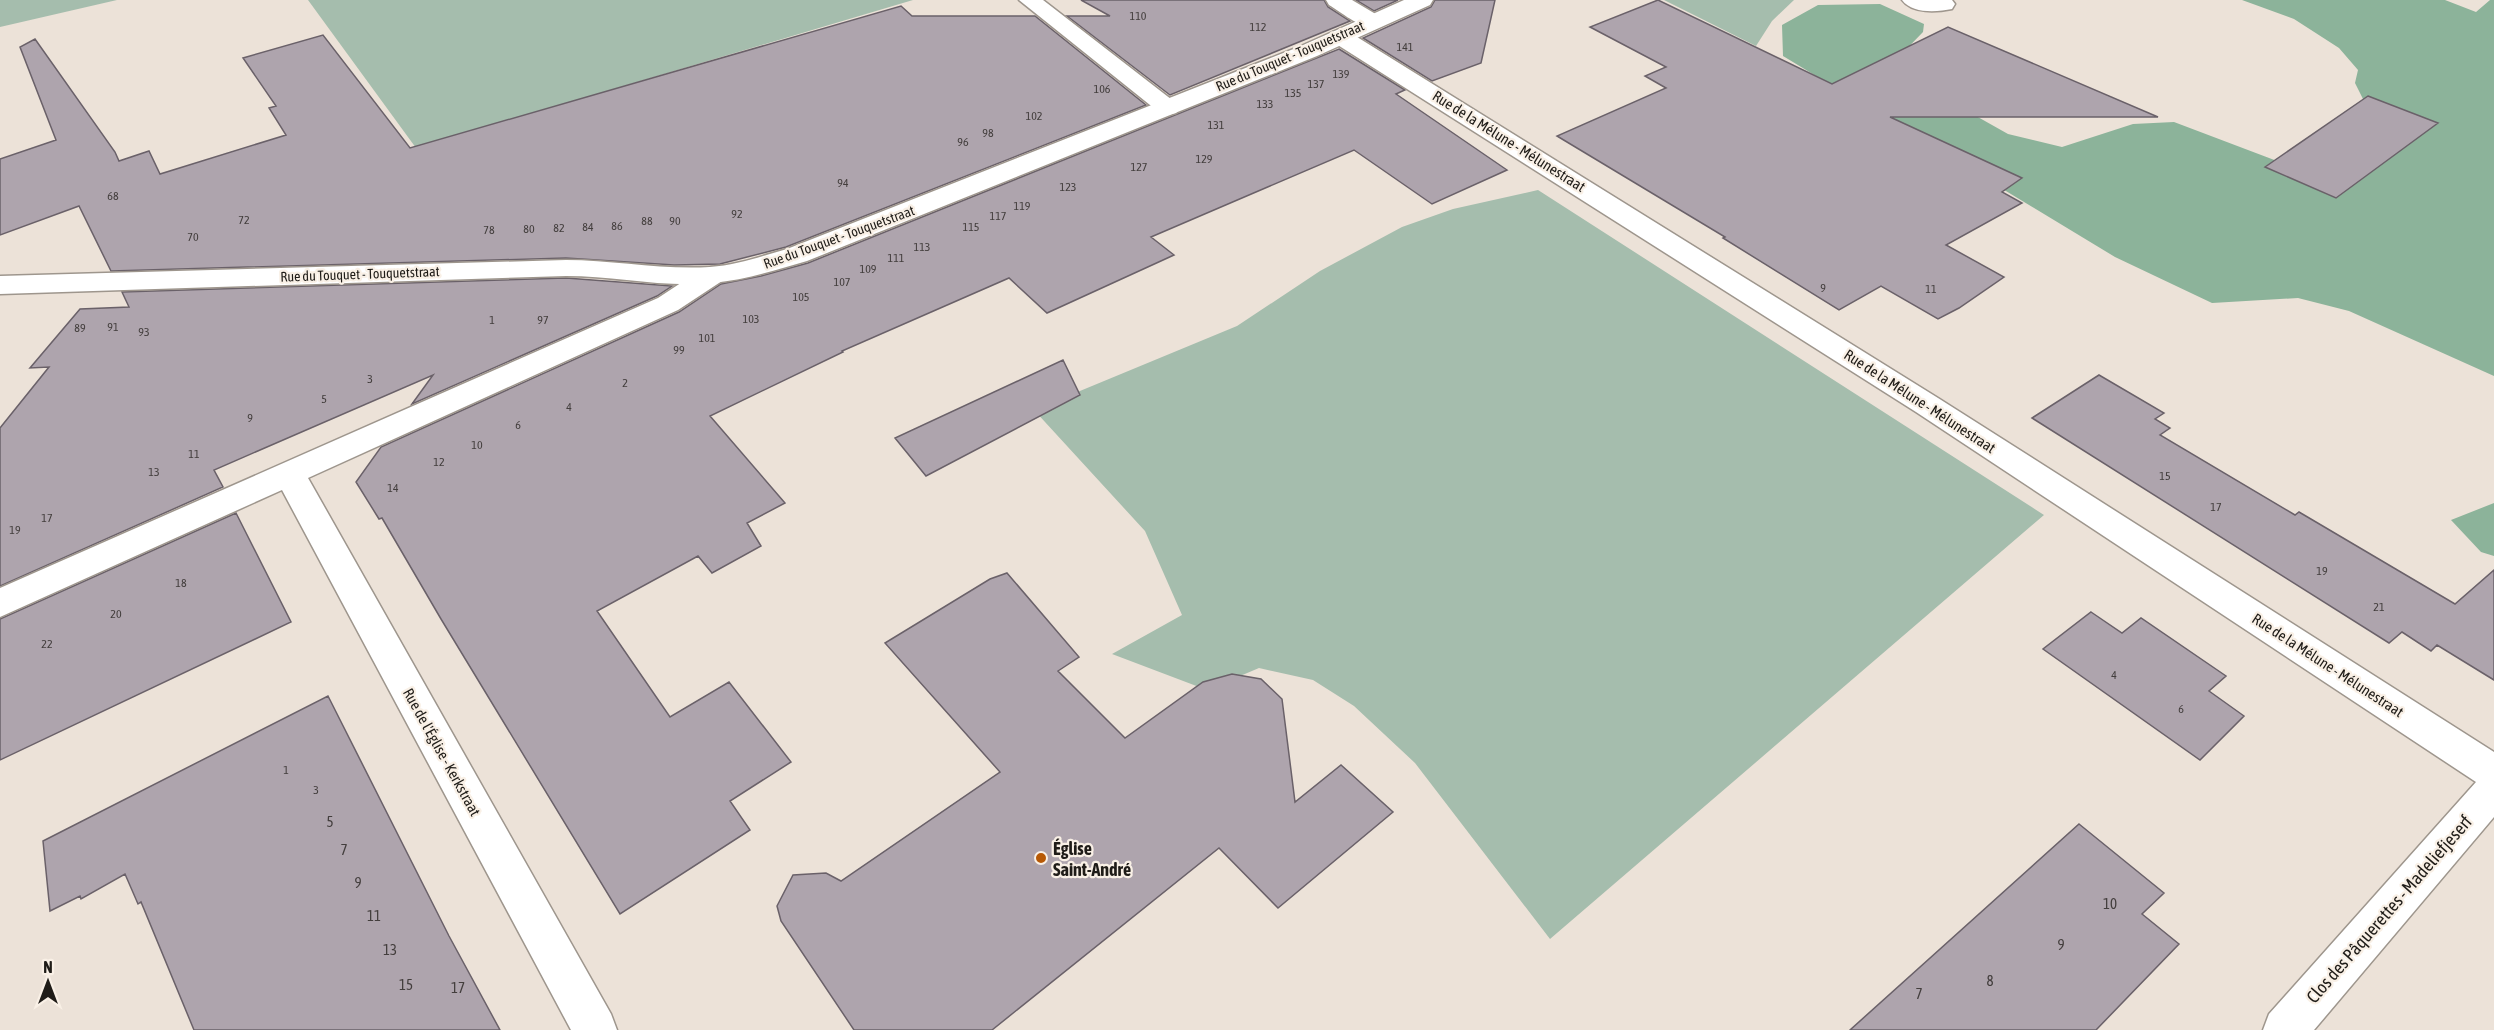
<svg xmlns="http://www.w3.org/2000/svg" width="2494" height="1030" font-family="'Asap Condensed',sans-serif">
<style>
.green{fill:#a5bdad}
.forest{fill:#8cb39a}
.building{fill:#aea4ad;stroke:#6a6169;stroke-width:1.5}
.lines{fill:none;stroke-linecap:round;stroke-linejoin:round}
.lane-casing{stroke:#9e968d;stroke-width:3}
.street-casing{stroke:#9e968d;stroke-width:3}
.secondary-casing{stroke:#9e968d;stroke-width:3}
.lane{fill:#fff;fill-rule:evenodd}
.street{fill:#fff;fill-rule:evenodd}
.secondary{fill:#fff;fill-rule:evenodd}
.poi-dot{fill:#b75905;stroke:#f9f0e6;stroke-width:2}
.labels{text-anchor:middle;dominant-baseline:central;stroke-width:4.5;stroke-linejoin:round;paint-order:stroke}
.number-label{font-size:12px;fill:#433e3d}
.far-street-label{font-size:14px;fill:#1f1c18;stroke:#f9f0e6}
.street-label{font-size:15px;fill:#1f1c18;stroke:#f9f0e6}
.near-number-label{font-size:15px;fill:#433e3d}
.near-poi-label{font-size:18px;font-weight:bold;fill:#1f1c18;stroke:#f9f0e6;text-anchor:start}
.near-street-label{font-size:18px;fill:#1f1c18;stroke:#f9f0e6}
</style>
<rect width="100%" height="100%" fill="#ece2d8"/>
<path class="green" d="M0 0H117L0 27Z
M308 0H913L416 148Z
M1664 0H1794L1772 21 1756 46Z
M1538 190 2044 515 1550 939 1415 763 1354 706 1313 680 1259 668 1207 690 1112 654 1182 615 1145 531 1034 410 1237 326 1320 271 1402 227 1453 209Z"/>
<path class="forest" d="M2242 0H2445L2476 12 2490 0H2494V376L2349 311 2298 298 2212 303 2115 257 1783 56 1782 25 1818 5 1880 4 1924 24 1923 32 1889 67 2008 134 2062 147 2133 124 2174 122 2277 161 2373 119 2355 83 2358 70 2339 48 2294 19Z
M2494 503V556L2481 552 2451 520Z"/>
<path class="building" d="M1081 0H1324L1328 7 1350 21 1170 95 1067 16H1110Z
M1356 0H1398L1374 11Z
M1435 0H1495L1481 63 1432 81 1363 38 1431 7Z
M1658 0 1832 84 1948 27 2158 117H1890L2022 178 2002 192 2022 203 1946 245 2004 277 1959 308 1938 319 1881 286 1839 310 1723 238 1725 237 1557 136 1666 88 1645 76 1666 67 1590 27Z
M901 6 912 16H1035L1146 105 786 247 720 264 674 265 566 258 111 271 79 206 0 235V159L56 140 20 47 35 39 115 152 119 161 149 151 160 174 286 135 269 108 276 106 243 58 323 35 410 148Z
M1339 49 1405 90 1396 94 1507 170 1432 204 1354 150 1151 237 1174 255 1047 313 1009 278 842 351 843 352 710 416 785 503 747 523 761 546 712 573 698 556 597 611 670 717 729 682 791 762 730 801 750 830 620 914 441 619 382 518 379 519 356 482 381 447 679 312 721 284 761 276 808 263Z
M2368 96 2438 123 2336 198 2265 167Z
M566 278 672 286 657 296 412 404 433 375 214 470 223 487 0 586V428L49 367 30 368 80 309 129 307 122 292Z
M1063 360 1080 395 926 476 895 438Z
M2099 375 2164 413 2155 419 2170 428 2160 435 2295 515 2299 512 2455 604 2494 570V680L2437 645 2431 651 2402 632 2389 643 2032 418Z
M236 513 291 622 0 760V619Z
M1007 573 1079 657 1058 671 1125 738 1203 682 1232 674 1261 679 1282 699 1295 802 1341 765 1393 812 1278 908 1219 848 992 1030H854L781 921 777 906 793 875 826 873 841 881 1000 772 885 643 990 579Z
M2091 612 2122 633 2141 618 2226 676 2209 691 2244 716 2200 760 2043 649Z
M328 696 449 936 500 1030H194L141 902 138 904 125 874 81 899 80 896 50 911 43 841Z
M2079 824 2164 893 2142 914 2179 944 2096 1030H1850Z"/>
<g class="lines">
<g class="lane-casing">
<path id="lane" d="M1019 0H1043L1176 103 1180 108 1176 113 1168 115 1160 113Z
M1326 0H1352L1379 16 1382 21 1379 26C1361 30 1344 14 1329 5Z
M1902 0H1952L1955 4 1952 9C1937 12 1912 14 1902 0Z"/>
</g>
<g class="street-casing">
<path id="street" d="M1341 30 1349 32 1938 398 2494 752V817L2314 1030H2263L2269 1014 2476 782 1916 412 1333 42 1330 37 1333 32Z
M712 267 722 269 726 275 722 281 678 310 308 478 611 1014 617 1030H571L282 490 0 617V588L658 298 702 269Z"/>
</g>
<g class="secondary-casing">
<path id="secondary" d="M1404 0H1433L1430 5 1317 56 807 261C776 270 745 280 713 283 664 288 615 276 566 276L0 294V276L566 260C614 260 662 270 710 267 737 265 762 256 787 249L1301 46Z"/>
</g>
<use href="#lane" class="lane"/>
<use href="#street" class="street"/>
<use href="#secondary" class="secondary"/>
</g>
<circle class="poi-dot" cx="1041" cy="858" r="6"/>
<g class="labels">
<g class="number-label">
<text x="1138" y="16">110</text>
<text x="1258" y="27">112</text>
<text x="1405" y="47">141</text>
<text x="1341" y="74">139</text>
<text x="1316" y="84">137</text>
<text x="1102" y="89">106</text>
<text x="1293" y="93">135</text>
<text x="1265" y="104">133</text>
<text x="1034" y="116">102</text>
<text x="1216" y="125">131</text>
<text x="988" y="133">98</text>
<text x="963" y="142">96</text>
<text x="1204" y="159">129</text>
<text x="1139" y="167">127</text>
<text x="843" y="183">94</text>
<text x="1068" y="187">123</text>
<text x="113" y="196">68</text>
<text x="1022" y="206">119</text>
<text x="737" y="214">92</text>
<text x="998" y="216">117</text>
<text x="244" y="220">72</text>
<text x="647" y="221">88</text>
<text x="675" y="221">90</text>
<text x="617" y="226">86</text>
<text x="588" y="227">84</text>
<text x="971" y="227">115</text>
<text x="559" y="228">82</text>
<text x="529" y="229">80</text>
<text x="489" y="230">78</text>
<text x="193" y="237">70</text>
<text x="922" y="247">113</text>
<text x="896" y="258">111</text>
<text x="868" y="269">109</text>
<text x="842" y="282">107</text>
<text x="1823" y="288">9</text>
<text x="1931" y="289">11</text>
<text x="801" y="297">105</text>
<text x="751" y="319">103</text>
<text x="492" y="320">1</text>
<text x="543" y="320">97</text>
<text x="113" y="327">91</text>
<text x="80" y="328">89</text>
<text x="144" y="332">93</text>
<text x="707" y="338">101</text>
<text x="679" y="350">99</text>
<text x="370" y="379">3</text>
<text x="625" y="383">2</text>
<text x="324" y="399">5</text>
<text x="569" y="407">4</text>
<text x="250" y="418">9</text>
<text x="518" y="425">6</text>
<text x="477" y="445">10</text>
<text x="194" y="454">11</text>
<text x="439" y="462">12</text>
<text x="154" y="472">13</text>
<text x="2165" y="476">15</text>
<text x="393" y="488">14</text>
<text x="2216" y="507">17</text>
<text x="47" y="518">17</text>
<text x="15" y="530">19</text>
<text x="2322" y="571">19</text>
<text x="181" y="583">18</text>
<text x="2379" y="607">21</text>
<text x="116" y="614">20</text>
<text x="47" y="644">22</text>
<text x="2114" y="675">4</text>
<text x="2181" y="709">6</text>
<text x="286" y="770">1</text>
<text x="316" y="790">3</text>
</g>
<g class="far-street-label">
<text transform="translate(1290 56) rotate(-23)">Rue du Touquet - Touquetstraat</text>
<text transform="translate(839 237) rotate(-20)">Rue du Touquet - Touquetstraat</text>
<text transform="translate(360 274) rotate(-2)">Rue du Touquet - Touquetstraat</text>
</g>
<g class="street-label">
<text transform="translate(1509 141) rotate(32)">Rue de la Mélune - Mélunestraat</text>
<text transform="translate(1920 401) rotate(33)">Rue de la Mélune - Mélunestraat</text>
<text transform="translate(2328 665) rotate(33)">Rue de la Mélune - Mélunestraat</text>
<text transform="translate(442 752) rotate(61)">Rue de l'Église - Kerkstraat</text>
</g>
<g class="near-number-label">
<text x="330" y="821">5</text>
<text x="344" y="849">7</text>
<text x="358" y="882">9</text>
<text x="2110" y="903">10</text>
<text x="374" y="915">11</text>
<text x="2061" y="944">9</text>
<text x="390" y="949">13</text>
<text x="1990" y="980">8</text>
<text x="406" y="984">15</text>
<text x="458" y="987">17</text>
<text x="1919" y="993">7</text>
</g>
<g class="near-poi-label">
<text x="1053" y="848">Église<tspan x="1053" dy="21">Saint-André</tspan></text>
</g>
<g class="near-street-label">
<text transform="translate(2389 909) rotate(-49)">Clos des Pâquerettes - Madeliefjeserf</text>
</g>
</g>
<g transform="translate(48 982)" stroke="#f9f0e6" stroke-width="4.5" paint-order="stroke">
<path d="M0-4.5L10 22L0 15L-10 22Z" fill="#1f1c18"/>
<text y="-9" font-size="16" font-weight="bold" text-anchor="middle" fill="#1f1c18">N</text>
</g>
</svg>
